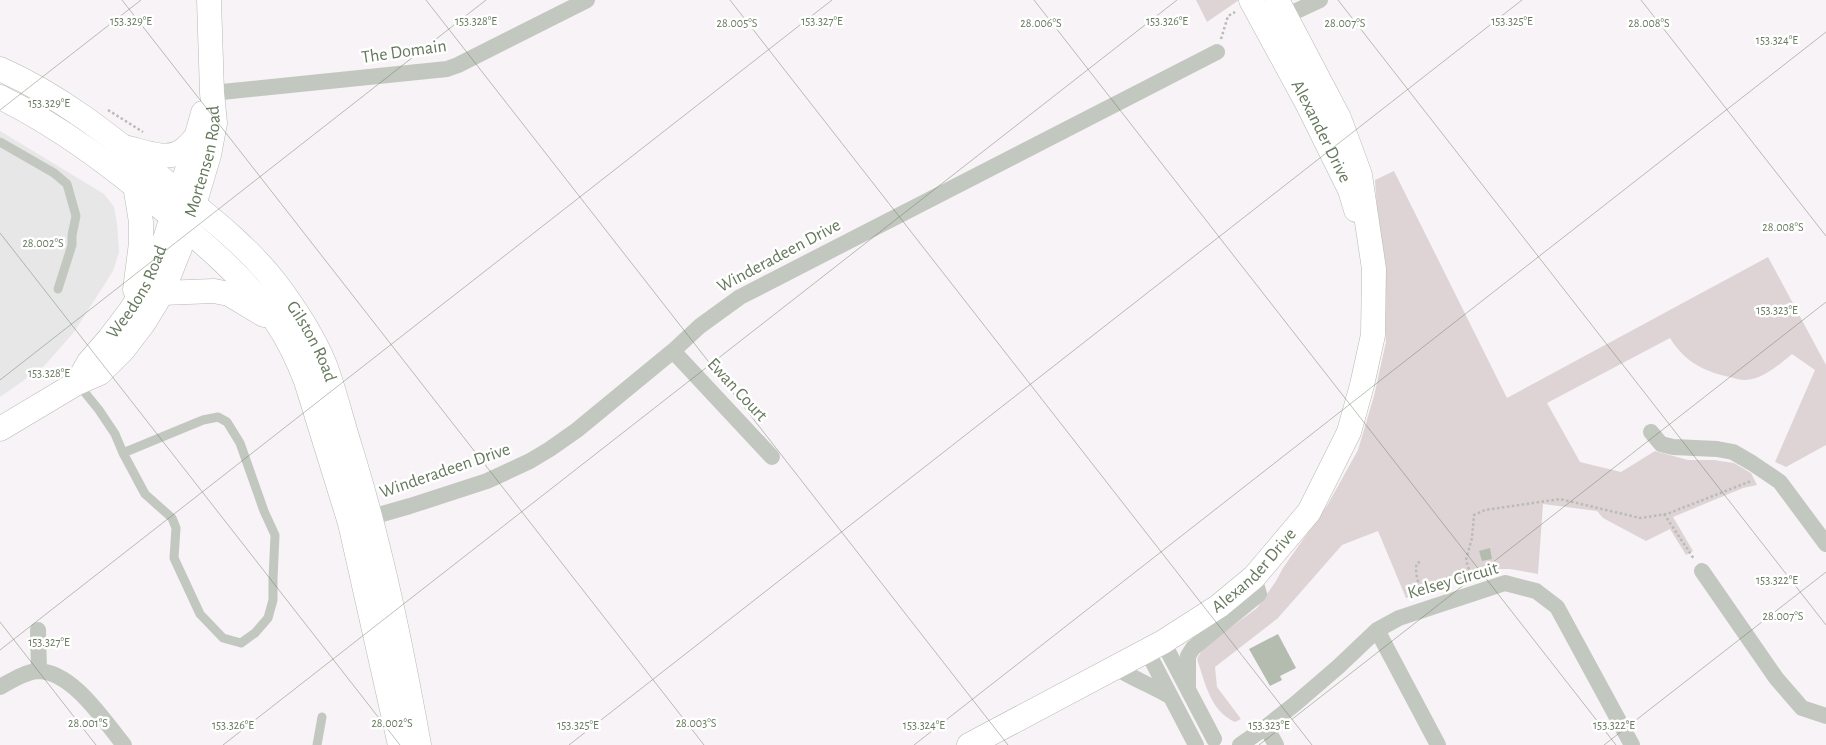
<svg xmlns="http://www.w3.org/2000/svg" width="1826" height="745" font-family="'Alegreya Sans',sans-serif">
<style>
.built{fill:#e7e7e7}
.green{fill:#ded4d6}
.building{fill:#b3bcaf}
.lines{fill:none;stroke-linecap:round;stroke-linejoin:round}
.secondary-casing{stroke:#b3bbaf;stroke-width:25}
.path{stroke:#b8bcb5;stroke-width:2.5;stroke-dasharray:2.5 2.5;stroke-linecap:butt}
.lane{stroke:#c2c8bf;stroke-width:9}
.street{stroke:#c2c8bf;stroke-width:16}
.secondary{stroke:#fff;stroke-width:24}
.ticks{fill:none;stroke:#66795d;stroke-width:1;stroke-opacity:0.45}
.labels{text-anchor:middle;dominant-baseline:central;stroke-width:5;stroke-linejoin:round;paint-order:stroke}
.street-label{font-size:18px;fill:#66795d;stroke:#fff}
.ticks-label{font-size:12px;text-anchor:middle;fill:#66795d;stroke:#fff;stroke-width:5;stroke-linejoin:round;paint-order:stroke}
</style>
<rect width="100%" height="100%" fill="#f7f3f6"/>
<path class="built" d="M0 131 104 194 114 207 117 224 119 252 113 271 74 332 44 366 0 397Z"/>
<path class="green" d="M1196 0H1239L1207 22Z
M1394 171 1507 398 1768 257 1826 365V445L1786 467 1775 462 1815 370 1792 354C1780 364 1762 380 1745 380 1740 380 1734 378 1730 377 1704 372 1684 361 1670 338L1547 403 1580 462 1621 472 1655 451 1688 460H1714L1734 463 1751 473 1757 485 1743 488 1673 517 1693 551 1686 555 1670 529 1646 541 1603 518 1597 511 1543 504 1538 574 1510 569H1492L1406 598 1378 531 1342 545 1278 618 1215 667 1217 687 1241 719 1235 722C1210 711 1205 682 1197 659L1203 648 1257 608 1276 581 1283 568 1328 504 1358 450 1374 396 1386 342 1375 180Z"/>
<path class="building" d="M1490 548 1492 559 1482 561 1479 551Z
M1278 634 1296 668 1280 676 1282 680 1270 686 1249 649Z"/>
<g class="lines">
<g class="secondary-casing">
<g id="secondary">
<path id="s1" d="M1251 0 1307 103 1350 190 1356 210"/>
<path id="s2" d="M0 69C59 95 111 136 160 177 200 210 243 241 275 282 294 307 313 336 325 365 335 392 342 422 351 450 381 547 401 645 419 745"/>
<path d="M0 97C61 127 114 167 165 211 205 244 245 278 275 320 288 339 298 360 306 381L350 523 400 745"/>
<path d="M128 148C145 152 167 161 182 151 187 147 192 142 196 137"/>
<path d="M135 290 141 243V222L135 185"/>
<path d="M162 293 214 291 229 294 264 315"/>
<path id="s3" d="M80 378 89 362 109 339 131 310 148 282 166 236 188 167 203 113"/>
<path id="s4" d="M0 429 77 383 100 373 123 350 143 324 162 293 180 248 194 205 209 155 215 123 212 93 209 0"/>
<path id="s5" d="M969 745 1163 642 1219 606 1254 577 1309 512 1349 432 1362 385 1373 335 1374 269 1360 175 1339 118 1277 0"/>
</g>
</g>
<path class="path" d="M1221 39 1228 16 1235 12
M108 110 143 132
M1664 514 1694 559
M1420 562 1417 563C1414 573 1419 585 1423 595
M1472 579 1466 560 1472 538 1474 515 1485 510 1560 499 1640 518 1667 514 1751 481"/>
<path class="lane" d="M0 142 54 173 67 184 76 216 72 235V245L58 289
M78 384 99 410 115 434 123 453 145 494 172 518 176 528 174 558 200 614 223 638 241 643 255 633 268 618 273 600V579L275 535 264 511 240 443 227 422 218 417 203 420 123 453
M317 745 322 717"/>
<path class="street" d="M1277 20 1320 0
M212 93 447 69 458 65 587 0
M673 351 772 457
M1651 432 1661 444 1673 447 1717 449 1733 452 1752 463 1780 482 1826 544
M361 520 410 506 487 481 530 461 550 449 577 430 673 351 700 326 740 297 1217 52
M1702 571 1776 678 1802 708 1826 716
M38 630 39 671
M1377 630 1438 745
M1163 642 1214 739
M1147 651 1196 745
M1115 667C1133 679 1153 686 1171 697
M0 687C11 681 26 671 39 671 74 673 104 721 124 745
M1188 688V656L1193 648 1259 594 1254 577
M1266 727 1276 745
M1240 745 1266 727 1295 704 1338 667 1377 630 1399 618 1505 583 1536 591 1557 607 1632 745"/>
<use href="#secondary" class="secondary"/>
</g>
<path class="ticks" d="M122 0 704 745M426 0 1008 745M730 0 1312 745M1034 0 1616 745M1338 0 1826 625M1641 0 1826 236M0 110 141 0M0 233 400 745M0 380 486 0M0 622 96 745M0 650 832 0M223 745 1177 0M569 745 1522 0M914 745 1826 32M1259 745 1826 302M1604 745 1826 572"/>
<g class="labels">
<g class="street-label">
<text transform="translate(404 52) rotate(-8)">The Domain</text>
<text stroke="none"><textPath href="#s1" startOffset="149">Alexander Drive</textPath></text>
<text stroke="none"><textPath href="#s4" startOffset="355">Mortensen Road</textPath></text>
<text transform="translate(779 256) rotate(-28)">Winderadeen Drive</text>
<text stroke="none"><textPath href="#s3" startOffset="104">Weedons Road</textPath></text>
<text stroke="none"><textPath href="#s2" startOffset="420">Gilston Road</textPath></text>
<text transform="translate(737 390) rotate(47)">Ewan Court</text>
<text transform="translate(445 471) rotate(-19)">Winderadeen Drive</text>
<text stroke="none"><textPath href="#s5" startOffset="336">Alexander Drive</textPath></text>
<text transform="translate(1453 581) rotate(-16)">Kelsey Circuit</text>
</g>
</g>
<g class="ticks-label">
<text x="131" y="25">153.329°E</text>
<text x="476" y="25">153.328°E</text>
<text x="822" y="25">153.327°E</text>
<text x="1167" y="25">153.326°E</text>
<text x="1512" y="25">153.325°E</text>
<text x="737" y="27">28.005°S</text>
<text x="1041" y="27">28.006°S</text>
<text x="1345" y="27">28.007°S</text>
<text x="1649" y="27">28.008°S</text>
<text x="1777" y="44">153.324°E</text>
<text x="49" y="107">153.329°E</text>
<text x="1783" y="231">28.008°S</text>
<text x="43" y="247">28.002°S</text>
<text x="1777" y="314">153.323°E</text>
<text x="49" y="377">153.328°E</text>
<text x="1777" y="584">153.322°E</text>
<text x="1783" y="620">28.007°S</text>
<text x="49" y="646">153.327°E</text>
<text x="88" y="727">28.001°S</text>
<text x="392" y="727">28.002°S</text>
<text x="696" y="727">28.003°S</text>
<text x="233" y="729">153.326°E</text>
<text x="578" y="729">153.325°E</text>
<text x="924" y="729">153.324°E</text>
<text x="1269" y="729">153.323°E</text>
<text x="1614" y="729">153.322°E</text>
</g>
</svg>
